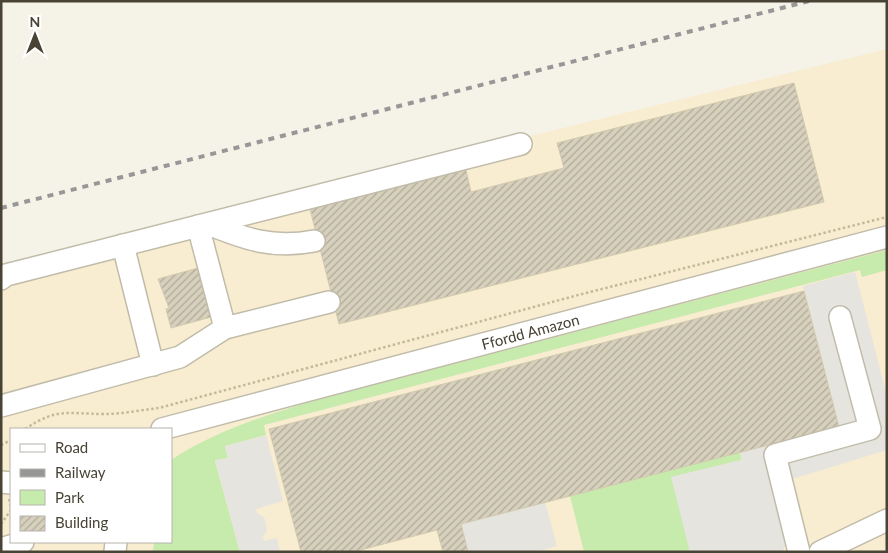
<svg xmlns="http://www.w3.org/2000/svg" width="888" height="553" font-family="Lato,sans-serif">
<style>
.commercial{fill:#f8ecd1;fill-rule:evenodd}
.green{fill:#c7ebad}
.parking{fill:#e5e4df}
.building{fill:url(#building-hatch);stroke:#d2c9ae}
.lines{fill:none;stroke-linecap:round;stroke-linejoin:round}
.minor-casing{stroke:#c1bca9;stroke-width:24}
.path{stroke:#c3ba99;stroke-width:2.5;stroke-dasharray:2.5 2.5;stroke-linecap:butt}
.minor{stroke:#fff;stroke-width:21}
.rail{stroke:#979797;stroke-width:4;stroke-dasharray:6 6;stroke-linecap:butt}
.labels{text-anchor:middle;dominant-baseline:central;stroke-width:5;stroke-linejoin:round;paint-order:stroke}
.street-label{font-size:15px;fill:#484335;stroke:#fff}
</style>
<defs>
<pattern id="building-hatch" width="6" height="6" patternUnits="userSpaceOnUse" patternTransform="scale(1.25)"><rect width="6" height="6" fill="#d7d0bc"/><path d="M-1 1l2-2M0 6l6-6M5 7l2-2" fill="none" stroke="#b0aa9a"/></pattern>
</defs>
<rect width="100%" height="100%" fill="#f5f2e7"/>
<path class="commercial" d="M887 49V552H1V265ZM11 429H171V542H11Z"/>
<path class="green" d="M887 250V270L862 277 860 270 264 425 266 435 225 446 228 458 215 461 240 552H153L154 542H171V460C217 430 267 415 319 399Z
M740 452 742 460 672 477 690 552H584L570 496Z"/>
<path class="parking" d="M855 272 887 396V450L789 480 790 536 782 552H690L671 477 741 460 740 452 839 427 803 286Z
M266 435 283 501 256 509 257 513 264 517 267 530 263 537 264 541 277 538 280 552H240L215 460 228 458 225 446Z
M545 502 557 546 536 552H468L461 524Z"/>
<path class="building" d="M794 83 824 202 339 324 310 209 466 170 471 192 564 168 557 143Z
M198 268 211 317 171 328 166 309 169 308 158 279Z
M804 291 839 427 461 524 468 552H443L437 530 353 552H301L269 429Z"/>
<g class="lines">
<g class="minor-casing">
<g id="minor">
<path d="M208 224C245 239 273 249 314 241"/>
<path d="M198 226 225 328"/>
<path d="M123 245 153 365"/>
<path d="M1 279 6 275 521 144"/>
<path d="M1 406 180 357 225 328 329 302"/>
<path id="s1" d="M162 429 887 237"/>
<path d="M1 482 11 483"/>
<path d="M1 549 23 542"/>
<path d="M115 552 116 542"/>
<path d="M799 552 775 455 870 429 840 317"/>
<path d="M820 552 887 520"/>
</g>
</g>
<path class="path" d="M25 429C58 407 68 414 104 414 122 414 141 410 159 408L582 294 887 217
M1 445 11 440
M9 499 11 507
M1 524 11 510"/>
<use href="#minor" class="minor"/>
<path class="rail" d="M1 208 809 1"/>
</g>
<g class="labels">
<g class="street-label">
<text stroke="none"><textPath href="#s1" startOffset="381">Ffordd Amazon</textPath></text>
</g>
</g>
<rect width="888" height="553" fill="none" stroke="#484335" stroke-width="5"/>
<rect x="10" y="428" width="162" height="115" fill="#ffffff" stroke="#b6b4ae"/>
<rect x="20" y="444" width="25" height="8" fill="#ffffff" stroke="#b6b4ae"/>
<text x="55" y="453" font-size="15" fill="#484335">Road</text>
<rect x="20" y="469" width="25" height="8" fill="#979797" stroke="#b6b4ae"/>
<text x="55" y="478" font-size="15" fill="#484335">Railway</text>
<rect x="20" y="490" width="25" height="15" fill="#c7ebad" stroke="#b6b4ae"/>
<text x="55" y="503" font-size="15" fill="#484335">Park</text>
<rect x="20" y="516" width="25" height="15" fill="url(#building-hatch)" stroke="#b6b4ae"/>
<text x="55" y="528" font-size="15" fill="#484335">Building</text>
<g transform="translate(35 35)" stroke="#ffffff" stroke-width="4" paint-order="stroke">
<path d="M0-4L9 19L0 12L-9 19Z" fill="#484335"/>
<text y="-8" font-size="14" font-weight="bold" text-anchor="middle" fill="#484335">N</text>
</g>
</svg>
